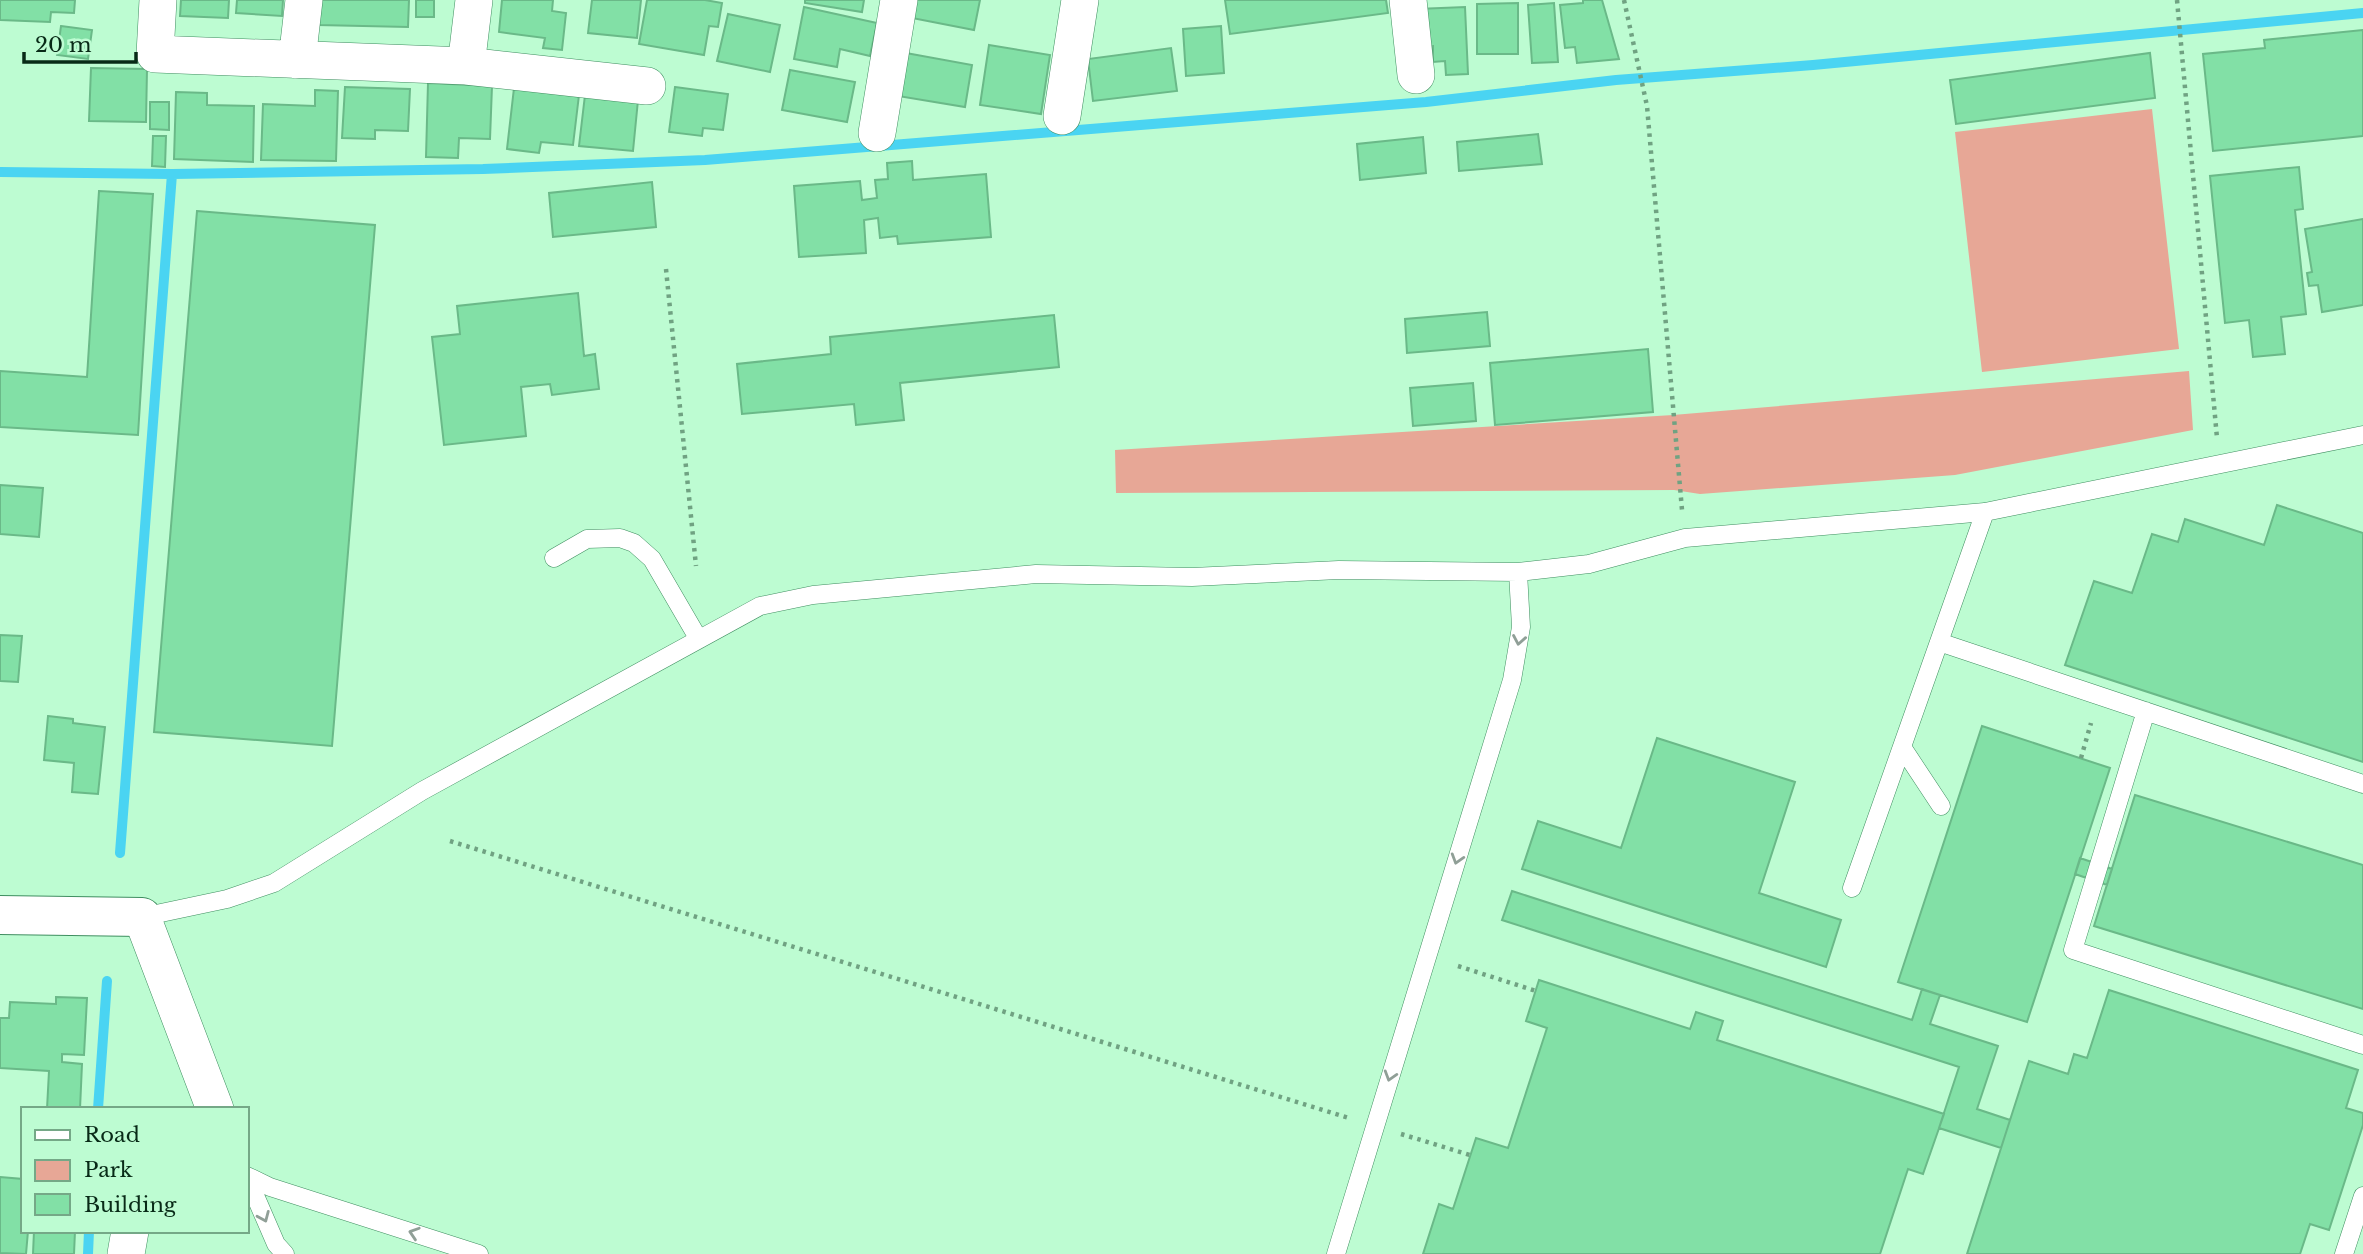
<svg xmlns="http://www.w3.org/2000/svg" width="2363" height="1254" font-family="'Libre Baskerville',serif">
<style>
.green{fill:#e7a796}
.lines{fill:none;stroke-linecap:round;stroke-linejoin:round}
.stream{stroke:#4ad4f2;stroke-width:10}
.building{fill:#82e0a6;stroke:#6ab988;stroke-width:2}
.service-casing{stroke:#3f8e60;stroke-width:19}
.minor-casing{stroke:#3f8e60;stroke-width:38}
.tertiary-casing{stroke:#3f8e60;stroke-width:40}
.path{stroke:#70a282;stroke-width:4.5;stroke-dasharray:3.5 5;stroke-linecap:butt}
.service{stroke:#fff;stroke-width:18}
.minor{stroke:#fff;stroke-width:37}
.tertiary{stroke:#fff;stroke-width:38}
.oneway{stroke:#909f97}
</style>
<rect width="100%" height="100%" fill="#bdfcd2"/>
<path class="green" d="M2152 109 2179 349 1982 372 1955 132Z
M2189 371 2193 430 1955 475 1700 494 1674 490 1116 493 1115 450 1673 415Z"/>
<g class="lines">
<path class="stream" d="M0 172 172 174
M120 853 172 174 483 169 705 160 1426 102 1616 80 1813 65 2363 13
M98 1109 107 981
M88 1254 89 1231"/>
</g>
<path class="building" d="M0 0H75L74 13 51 12 50 22 0 20Z
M181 0H229L228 18 180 16Z
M237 0H283L282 16 236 13Z
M319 0H409L408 27 318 25Z
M416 0H434V17H416Z
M502 0H553L552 11 566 13 562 50 543 48 545 38 499 32Z
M592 0H641L637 38 588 33Z
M647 0H705L722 3 718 27 709 26 704 55 639 44Z
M805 0H864L862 12 805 3Z
M915 0H980L974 30 912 18Z
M1225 0H1386L1388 13 1230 34Z
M1583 0H1602L1619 59 1577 63 1575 47 1565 48 1560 5 1583 3Z
M1518 3V54H1477V4Z
M1554 3 1558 62 1532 63 1528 5Z
M804 7 877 23 870 56 840 49 837 67 794 59Z
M1465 7 1468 74 1446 75 1445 61 1433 62V46L1419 47 1417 9Z
M728 14 780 25 770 72 717 61Z
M61 26 92 30 88 59 57 55Z
M1221 26 1224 73 1186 76 1183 29Z
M2363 30V136L2213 151 2203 54 2265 48 2264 40Z
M989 45 1050 55 1041 114 980 105Z
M1171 48 1177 91 1093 101 1088 59Z
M906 53 972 65 965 107 898 96Z
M2150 53 2155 98 1956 124 1950 80Z
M91 68 147 69 146 122 89 121Z
M790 70 855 82 847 122 782 110Z
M428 83 492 86 490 139 459 138 458 158 426 157Z
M345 87 410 89 408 131 375 130V139L342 138Z
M675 87 728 94 723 130 703 128 702 136 669 132Z
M514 88 579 95 573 145 541 142 539 153 507 149Z
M315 90 338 91 336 161 261 160 263 104 315 106Z
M176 92 207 93V105L254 106 253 162 174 159Z
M585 95 638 100 633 151 579 146Z
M150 102H169V130L150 129Z
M1538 134 1542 164 1459 171 1457 142Z
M153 136H166L165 167 152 166Z
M1423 137 1426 173 1360 180 1357 144Z
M912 161 913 180 986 174 991 237 898 244 897 236 880 238 878 218 864 220 866 253 799 257 794 186 860 181 862 200 877 198 875 180 888 179 887 163Z
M2299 167 2303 209 2295 210 2306 314 2281 317 2285 354 2253 357 2249 320 2225 323 2210 176Z
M652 182 656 227 553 237 549 193Z
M99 191 153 194 138 435 0 427V371L87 377Z
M197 211 375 225 332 746 154 732Z
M2363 219V305L2322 312 2318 285 2309 286 2307 273 2312 272 2305 229Z
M578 293 584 356 595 354 599 389 552 395 550 384 521 387 526 436 444 445 432 337 460 334 457 306Z
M1487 312 1490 346 1407 353 1405 319Z
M1054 315 1059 367 900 383 904 420 856 425 854 404 742 414 737 364 831 354 830 337Z
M1648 349 1653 412 1495 425 1490 363Z
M1473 383 1476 421 1413 426 1410 388Z
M0 485 43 488 39 537 0 534Z
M2277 505 2363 533V762L2065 665 2094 581 2132 593 2152 534 2178 542 2185 519 2264 545Z
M0 635 22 636 18 682 0 681Z
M48 716 73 719V723L105 727 98 794 72 792 74 763 44 760Z
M1982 726 2110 768 2027 1022 1898 982Z
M1657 738 1795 782 1759 893 1841 920 1826 967 1522 869 1538 821 1621 848Z
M2135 795 2363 865V1009L2094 926Z
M2080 858 2112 869 2107 885 2075 874Z
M1512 891 1912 1020 1922 989 1940 995 1930 1024 1998 1046 1977 1109 2010 1120 2001 1148 1939 1128 1959 1067 1502 920Z
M1539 980 1690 1029 1696 1012 1723 1021 1717 1040 1944 1114 1923 1174 1908 1169 1880 1254H1423L1439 1204 1453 1209 1476 1138 1508 1148 1547 1028 1526 1021Z
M2109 990 2358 1070 2346 1108 2363 1113V1125L2329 1230 2310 1224 2300 1254H1967L2029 1061 2068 1074 2074 1054 2087 1058Z
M56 997 87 998 84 1055 62 1054V1062L82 1064 80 1109H47L49 1071 0 1068V1018H9L10 1002 56 1004Z
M0 1177 23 1179V1231H28L26 1254 0 1253Z
M34 1231H75L74 1254H33Z"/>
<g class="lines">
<g class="service-casing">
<path id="service" d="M1985 512 1939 642 2363 784
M554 558 587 539 620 538 634 543 652 559 698 638
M2146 711 2073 950 2363 1045
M1902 747 1941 806
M1852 888 1939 642
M142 917 227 899 274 883 422 791 760 606 813 595 1036 574 1192 577 1339 570 1518 572 1589 564 1685 538 1985 512 2363 435
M247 1176 270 1187 479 1254
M247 1177 276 1244 285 1254
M1336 1254 1512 680 1521 627 1518 572
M2344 1254 2363 1196"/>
</g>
<g class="minor-casing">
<path id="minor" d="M158 0 155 54 466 66 647 86
M1408 0 1416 75
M297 60 304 0
M466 66 474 0
M1062 116 1080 0
M877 133 899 0
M142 917 215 1109
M126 1254 130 1231"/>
</g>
<g class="tertiary-casing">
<path id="tertiary" d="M0 915 142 917"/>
</g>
<path class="path" d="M1624 0 1647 106 1682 510
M2177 0 2217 438
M666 269 696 566
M2081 758 2091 723
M450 841 1349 1118
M1458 966 1536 991
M1401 1134 1470 1155"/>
<use href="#service" class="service"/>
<use href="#minor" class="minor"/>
<use href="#tertiary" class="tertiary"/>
</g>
<defs><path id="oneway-chevron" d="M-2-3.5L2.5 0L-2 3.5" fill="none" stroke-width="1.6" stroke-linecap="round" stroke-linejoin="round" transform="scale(1.75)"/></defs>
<g class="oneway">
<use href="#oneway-chevron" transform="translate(1519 640) rotate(100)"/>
<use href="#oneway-chevron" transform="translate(1457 859) rotate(107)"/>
<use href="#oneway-chevron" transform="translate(1390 1076) rotate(107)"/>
<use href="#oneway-chevron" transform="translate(264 1217) rotate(67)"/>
<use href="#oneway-chevron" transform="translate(414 1233) rotate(-162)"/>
</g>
<rect x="21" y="1107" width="228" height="126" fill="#bdfcd2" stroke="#75a887" stroke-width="2"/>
<rect x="35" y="1130" width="35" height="10" fill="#ffffff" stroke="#75a887" stroke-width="2"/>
<text x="84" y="1142" font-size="21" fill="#082a17">Road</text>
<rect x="35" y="1160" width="35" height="21" fill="#e7a796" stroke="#75a887" stroke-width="2"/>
<text x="84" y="1177" font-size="21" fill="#082a17">Park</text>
<rect x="35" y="1194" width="35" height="21" fill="#82e0a6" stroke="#75a887" stroke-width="2"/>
<text x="84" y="1212" font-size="21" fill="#082a17">Building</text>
<path d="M24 52v10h112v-10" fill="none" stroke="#082a17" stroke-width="3.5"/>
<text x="35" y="52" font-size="21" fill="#082a17" stroke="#bdfcd2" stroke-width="5" paint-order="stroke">20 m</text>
</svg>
